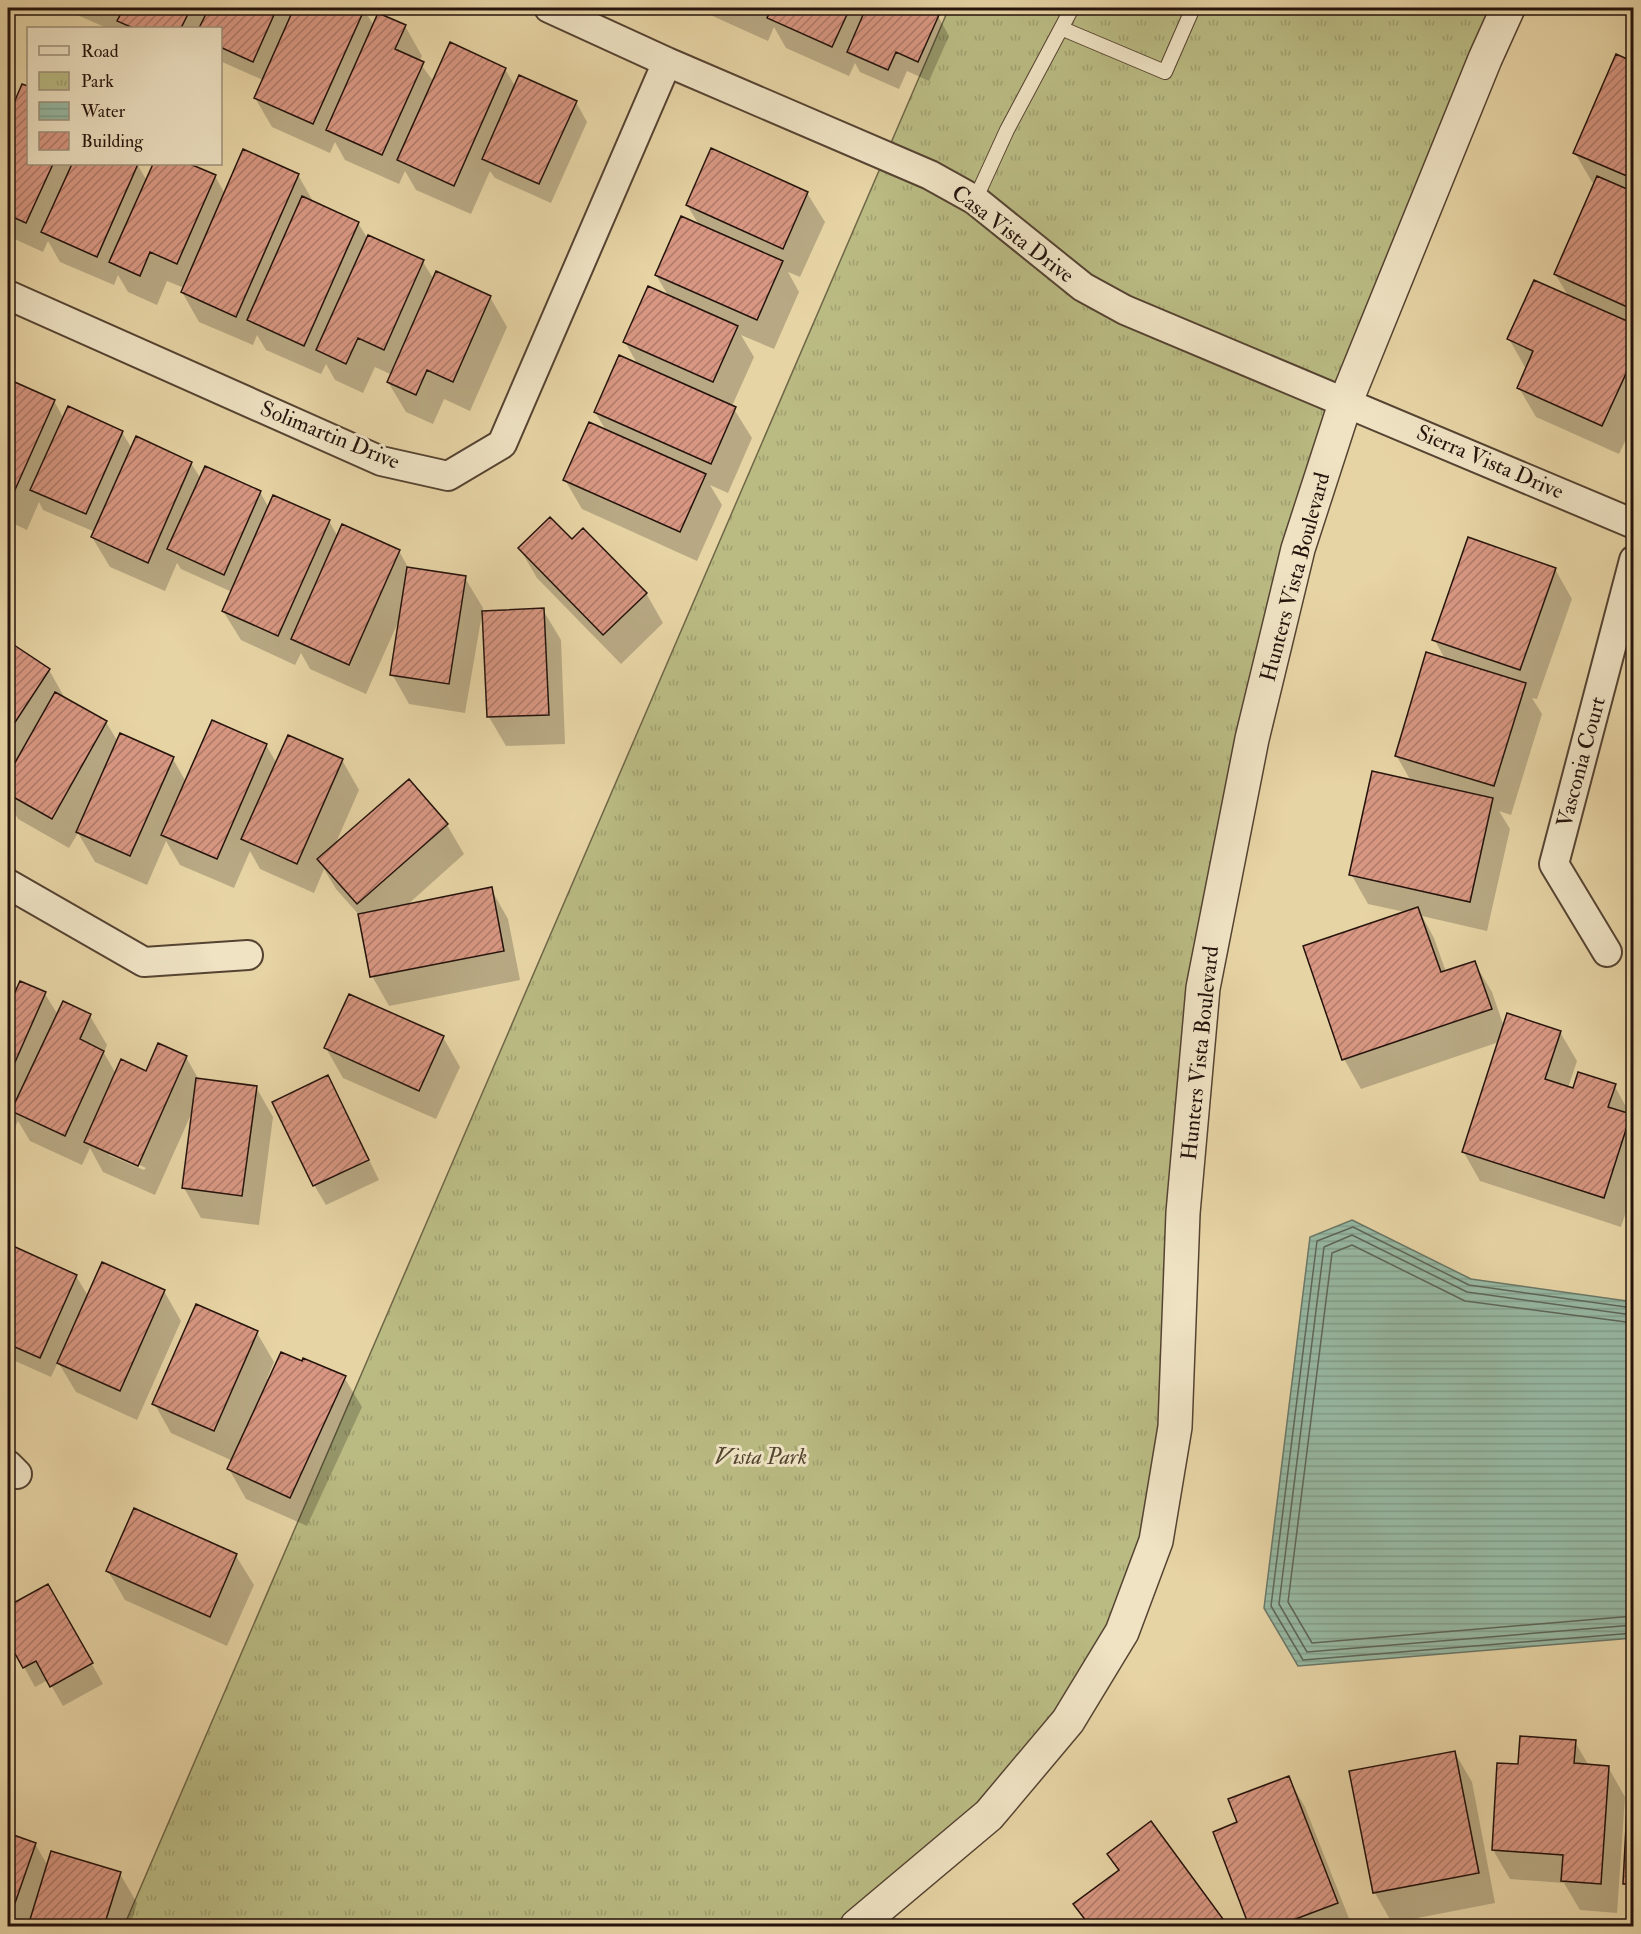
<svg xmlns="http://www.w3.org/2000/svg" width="1641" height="1934" font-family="'IM FELL Double Pica',serif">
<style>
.park{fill:url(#park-tufts);stroke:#6f6748;stroke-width:1.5}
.water{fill:url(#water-rules);stroke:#697767;stroke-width:1.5}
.shadow{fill:#0003;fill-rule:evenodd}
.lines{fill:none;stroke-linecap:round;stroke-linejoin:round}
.shore{stroke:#5e6658;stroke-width:1.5}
.building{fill:url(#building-hatch);stroke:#24130c;stroke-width:1.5}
.service-casing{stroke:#554332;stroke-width:16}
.minor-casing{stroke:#554332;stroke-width:32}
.tertiary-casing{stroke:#554332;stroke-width:36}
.service{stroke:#efe3c4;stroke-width:14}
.minor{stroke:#efe3c4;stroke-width:28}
.tertiary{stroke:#efe3c4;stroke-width:33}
.labels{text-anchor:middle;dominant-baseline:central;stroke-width:6;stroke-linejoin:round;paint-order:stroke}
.street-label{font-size:22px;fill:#24130c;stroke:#efe3c4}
.park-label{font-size:22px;font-style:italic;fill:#514530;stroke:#efe3c4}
</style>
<defs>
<pattern id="park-tufts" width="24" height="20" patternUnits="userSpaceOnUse" patternTransform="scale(1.5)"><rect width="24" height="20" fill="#babb83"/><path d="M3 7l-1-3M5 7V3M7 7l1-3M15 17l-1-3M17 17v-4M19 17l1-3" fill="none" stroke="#a0a070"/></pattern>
<pattern id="water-rules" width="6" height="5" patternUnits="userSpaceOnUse" patternTransform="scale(1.5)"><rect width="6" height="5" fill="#97b9a3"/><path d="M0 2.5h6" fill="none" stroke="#829e8b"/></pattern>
<pattern id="building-hatch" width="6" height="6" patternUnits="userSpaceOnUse" patternTransform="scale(1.5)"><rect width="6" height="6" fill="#d89782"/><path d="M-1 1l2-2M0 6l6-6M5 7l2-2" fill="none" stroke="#af7a69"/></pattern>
</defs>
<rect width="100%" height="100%" fill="#e7d4a5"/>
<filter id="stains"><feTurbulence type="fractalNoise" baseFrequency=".00333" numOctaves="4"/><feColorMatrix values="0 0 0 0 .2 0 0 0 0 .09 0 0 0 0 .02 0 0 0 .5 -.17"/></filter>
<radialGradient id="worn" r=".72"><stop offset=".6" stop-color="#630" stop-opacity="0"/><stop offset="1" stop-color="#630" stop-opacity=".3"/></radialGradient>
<path class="park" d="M949 8H1508L1346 401 1203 988 1156 1541 1068 1721 857 1926H124Z"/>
<path class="water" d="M1352 1220 1471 1279 1627 1301 1633 1299V1638L1298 1666 1264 1608 1310 1237Z"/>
<path class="shadow" d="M66 8H363L374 26H405L422 56 419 62 434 82 505 69 515 86 576 102 587 122 551 203 495 178 490 171 471 214 416 190 405 171 399 184 345 160 335 142 330 153 272 127 255 98 263 80 220 61V28H107L68 11Z
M702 8H919L938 16 949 36 929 81 907 71 899 89 860 72 855 63 849 76 786 48 774 27 768 41 706 13Z
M1634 63V423L1619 454 1536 417 1519 388 1526 369 1509 339 1569 297 1555 274 1596 184 1592 182 1575 153Z
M23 86 28 88V164H137L147 181 155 164H186L215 176 225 194 298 175 314 203 358 223 368 239 423 262 434 280 490 297 507 327 470 411 444 399 433 424 406 412 388 382 392 375 375 367 363 393 335 380 326 364 321 374 266 350 257 335 253 345 199 322 182 292 184 288 167 281 157 305 128 292 118 275 114 285 60 262 48 241 43 252 8 236V120Z
M807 193 825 222 800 277 788 272 799 292 774 349 741 335 754 357 732 406 752 438 728 493 710 485 722 505 697 561 582 509 565 480 607 432 595 412 638 365 625 342 669 297 656 275 699 225 687 205Z
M8 380 54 401 64 419 122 432 132 449 191 463 201 479 260 492 269 508 329 521 338 537 399 551 409 569 465 578 483 608 465 713 409 704 392 674 400 618 366 694 310 669 301 653 295 665 241 640 223 611 232 592 181 569 177 563 165 591 110 567 92 537 95 532 43 510 39 502 27 530 8 521Z
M572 541 646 593 663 623 621 664 537 578 520 549Z
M1555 569 1572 599 1537 699 1532 698 1542 714 1511 815 1499 811 1510 829 1487 931 1422 916 1434 938 1446 972 1474 962 1492 992 1504 1027 1560 1032 1577 1061 1568 1088 1614 1085 1634 1121V1188L1621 1227 1480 1181 1463 1151 1499 1042 1361 1089 1344 1059 1405 912 1368 904 1351 874 1411 781 1396 755 1445 659 1434 639Z
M543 610 561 640 565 744 506 746 489 717Z
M8 643 49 670 66 700 106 722 118 742 173 759 186 782 266 745 277 764 342 760 359 790 335 845 447 825 464 854 406 906 491 889 508 919 520 980 389 1006 372 976 360 916 336 889 324 869 314 893 260 869 250 851 234 888 180 865 166 841 147 885 95 862 78 833 69 848 18 819 8 801Z
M21 983 45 994 58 1015 90 1016 107 1045 104 1053 116 1074 147 1073 186 1057 199 1080 256 1087 273 1117 259 1225 201 1218 184 1188 193 1110 155 1195 103 1172 90 1148 82 1165 30 1141 18 1121 14 1130 8 1127V1004L11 1005ZM109 1151 146 1168 144 1170 109 1155Z
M443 1037 460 1067 436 1119 343 1078 326 1048Z
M328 1077 379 1180 326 1205 314 1185Z
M8 1238 13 1248 76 1276 88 1296 164 1291 181 1321 137 1420 76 1392 58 1362 51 1377 13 1360 8 1351Z
M257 1333 274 1362 267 1379 344 1377 362 1407 307 1526 246 1499 229 1469 233 1461 171 1433 154 1403Z
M134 1510 236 1556 254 1585 227 1646 125 1600 108 1571Z
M48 1586 103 1684 63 1706 48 1680 35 1687 8 1638V1608Z
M1575 1742 1589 1766 1608 1767 1625 1797 1617 1913 1580 1910 1564 1883 1510 1879 1493 1850 1519 1766Z
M1455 1753 1472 1782 1495 1903 1392 1923 1375 1893 1351 1772Z
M1634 1772V1900L1624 1883Z
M1288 1778 1305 1807 1352 1926H1251L1215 1833 1239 1823Z
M8 1834 35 1844 48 1866 120 1874 137 1903 130 1926H8Z
M1108 1855 1222 1920 1226 1926H1088L1075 1904 1119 1872Z"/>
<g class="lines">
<path class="shore" d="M1634 1305 1626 1307 1469 1285 1353 1227 1317 1241 1271 1606 1303 1660 1634 1633
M1634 1313 1625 1314 1467 1292 1352 1235 1324 1247 1279 1604 1307 1652 1634 1625
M1634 1323 1465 1301 1352 1245 1332 1253 1288 1602 1312 1643 1634 1616"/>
</g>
<path class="building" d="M124 8H191L181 28H133L117 21Z
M209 8H277L253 62 220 47V28H199Z
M294 8H365L313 124 254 98Z
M772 8H850L832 47 767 18Z
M866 8H922L939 15 918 62 896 52 888 70 847 52Z
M378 13 406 25 395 49 424 62 382 155 326 130Z
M450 42 506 68 454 186 397 160Z
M1616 54 1634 62V179L1573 153Z
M519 75 577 101 539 184 482 159Z
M22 84 28 86V164H53L26 223 8 215V117Z
M711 148 808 192 783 249 686 205Z
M243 149 299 174 236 317 181 292Z
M72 164H138L97 257 41 232Z
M153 164H190L216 175 177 264 150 252 140 276 109 262Z
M1597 176 1634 192V310L1554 274Z
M302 196 359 222 304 346 247 320Z
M681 216 783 261 757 320 655 275Z
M368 235 424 260 384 350 358 338 346 364 316 350Z
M436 271 491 296 453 382 427 370 416 395 387 382Z
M1534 280 1634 324V356L1602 426 1517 388 1533 351 1507 339Z
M648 286 738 326 713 382 623 342Z
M619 355 736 407 711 464 594 412Z
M8 379 55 400 10 501 8 500Z
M68 406 123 431 86 514 30 490Z
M589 422 706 474 680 532 563 480Z
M136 436 192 462 148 563 91 537Z
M205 466 261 491 224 575 167 549Z
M273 495 330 520 278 636 222 611Z
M550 517 572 539 583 528 647 593 603 635 518 548Z
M342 524 400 550 349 665 291 639Z
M1468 537 1556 568 1520 670 1432 640Z
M407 567 466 576 449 684 390 675Z
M544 608 549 715 487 717 482 611Z
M8 641 50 669 8 733Z
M1426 652 1526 683 1494 786 1395 756Z
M55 692 107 721 52 819 8 794V775Z
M212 720 267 744 217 859 161 835Z
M120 733 174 757 130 856 76 832Z
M288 735 343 759 297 864 241 839Z
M1372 771 1493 798 1470 902 1349 875Z
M409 779 448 824 357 904 317 859Z
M492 887 504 951 370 977 358 914Z
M1418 907 1441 972 1475 961 1492 1009 1342 1060 1303 946Z
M20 981 46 992 8 1078V1002L10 1003Z
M349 994 444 1036 419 1091 324 1048Z
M63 1001 91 1014 80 1039 104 1051 65 1136 11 1111Z
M1507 1013 1561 1031 1545 1079 1573 1088 1578 1072 1616 1084 1608 1107 1631 1114 1604 1198 1462 1152Z
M158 1043 187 1056 138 1166 84 1142 121 1059 146 1071Z
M328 1075 369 1160 313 1186 272 1102Z
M196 1078 257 1086 242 1196 182 1188Z
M13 1246 77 1275 40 1358 8 1344V1258Z
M102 1262 165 1290 120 1391 57 1363Z
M196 1304 258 1331 214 1431 152 1404Z
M281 1352 302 1361 303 1358 346 1376 290 1498 227 1469Z
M134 1508 237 1554 210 1617 106 1571Z
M48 1584 93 1663 50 1687 36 1661 23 1668 8 1641V1606Z
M1520 1736 1576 1740 1574 1763 1609 1766 1601 1884 1561 1881 1563 1855 1492 1850 1497 1763 1518 1764Z
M1455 1751 1479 1873 1373 1893 1349 1771Z
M1629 1770 1634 1771V1884H1623Z
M1289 1776 1338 1903 1277 1926H1249L1213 1832 1237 1822 1228 1799Z
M1151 1821 1223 1919 1212 1926H1090L1073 1904 1119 1870 1107 1854Z
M8 1833 36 1843 8 1923Z
M51 1851 121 1872 104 1926H28Z"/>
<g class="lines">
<g class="service-casing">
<path id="service" d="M1063 29 1165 72 1193 8
M975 200 1007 130 1072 8"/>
</g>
<g class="minor-casing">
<path id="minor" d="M549 8 667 62 930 175 975 200 1083 287 1125 310 1634 524
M8 295 381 461 448 476 502 444 667 62
M8 884 144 962 248 955
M1607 952 1554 864 1634 560
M8 1465 17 1474"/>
</g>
<g class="tertiary-casing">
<path id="tertiary" d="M857 1926 989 1815 1068 1721 1122 1632 1156 1541 1175 1427 1183 1213 1203 988 1252 739 1298 549 1346 401 1485 59 1508 8"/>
</g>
<use href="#service" class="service"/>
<use href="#minor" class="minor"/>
<use href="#tertiary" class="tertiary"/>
</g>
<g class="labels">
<g class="street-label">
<text transform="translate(1013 234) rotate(37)">Casa Vista Drive</text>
<text transform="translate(330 435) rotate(22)">Solimartin Drive</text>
<text transform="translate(1490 462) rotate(23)">Sierra Vista Drive</text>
<text transform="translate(1295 577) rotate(-75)">Hunters Vista Boulevard</text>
<text transform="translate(1581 762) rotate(-75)">Vasconia Court</text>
<text transform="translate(1200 1053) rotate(-84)">Hunters Vista Boulevard</text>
</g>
<g class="park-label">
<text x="761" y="1457">Vista Park</text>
</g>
</g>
<rect width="1641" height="1934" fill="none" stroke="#e7d4a5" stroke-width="30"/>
<rect x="9" y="9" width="1623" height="1916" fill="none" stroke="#24130c" stroke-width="3"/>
<rect x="15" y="15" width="1611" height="1904" fill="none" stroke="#24130c" stroke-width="1.5"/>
<rect x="27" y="27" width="195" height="138" fill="#efe3c4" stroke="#9e907a" stroke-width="1.5"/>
<rect x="39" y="46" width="30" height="9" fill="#efe3c4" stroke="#9e907a" stroke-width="1.5"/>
<text x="81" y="57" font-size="18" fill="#24130c">Road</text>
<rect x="39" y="72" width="30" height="18" fill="url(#park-tufts)" stroke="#9e907a" stroke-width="1.5"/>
<text x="81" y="87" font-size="18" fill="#24130c">Park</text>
<rect x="39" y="102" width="30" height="18" fill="url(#water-rules)" stroke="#9e907a" stroke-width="1.5"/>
<text x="81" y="117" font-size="18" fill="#24130c">Water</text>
<rect x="39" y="132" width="30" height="18" fill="url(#building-hatch)" stroke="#9e907a" stroke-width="1.5"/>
<text x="81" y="147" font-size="18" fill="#24130c">Building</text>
<rect width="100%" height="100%" filter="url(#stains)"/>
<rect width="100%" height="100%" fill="url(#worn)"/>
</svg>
